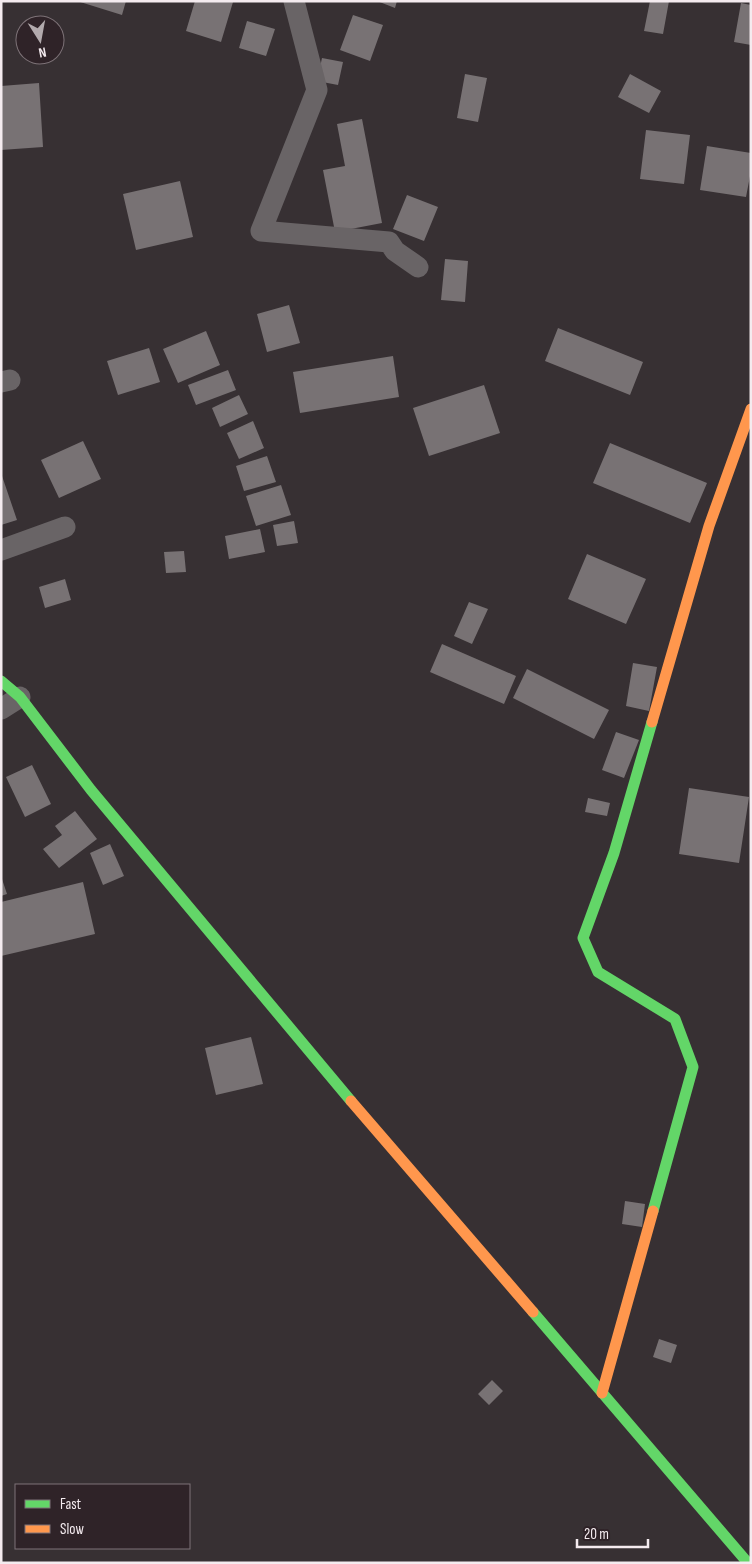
<svg xmlns="http://www.w3.org/2000/svg" width="752" height="1564" font-family="'Sofia Sans Condensed',sans-serif">
<style>
.building{fill:#787274}
.lines{fill:none;stroke-linecap:round;stroke-linejoin:round}
.street{stroke:#696466;stroke-width:21}
.fast{stroke:#63d668;stroke-width:11}
.slow{stroke:#ff974d;stroke-width:11}
</style>
<rect width="100%" height="100%" fill="#373033"/>
<path class="building" d="M77 1H126L122 15Z
M195 1 233 2 221 42 186 31Z
M377 1H397L395 8Z
M650 1H669L663 34 644 31Z
M741 3 751 5V45L734 42Z
M353 15 383 25 370 61 340 50Z
M247 21 275 29 266 56 239 48Z
M322 58 343 62 338 85 317 81Z
M465 74 487 78 478 122 457 118Z
M630 74 661 91 649 113 618 97Z
M39 83 43 147 1 150V86Z
M362 119 382 223 335 232 323 170 345 166 337 124Z
M646 130 690 135 684 184 640 179Z
M707 146 751 153V171L746 197 700 190Z
M180 181 193 237 136 250 123 194Z
M407 195 438 207 424 241 393 229Z
M445 259 468 261 465 302 441 300Z
M289 305 300 343 267 352 257 314Z
M558 328 643 362 630 395 545 361Z
M206 331 220 365 178 383 163 349Z
M149 348 160 382 118 395 107 361Z
M393 356 399 397 300 413 293 372Z
M228 370 236 390 196 405 188 385Z
M484 385 500 433 429 456 413 408Z
M239 395 248 414 220 427 212 408Z
M253 421 264 448 239 459 227 433Z
M83 441 101 479 59 498 41 460Z
M610 443 707 483 690 523 593 483Z
M267 456 276 482 244 491 236 466Z
M1 473 17 520 1 525Z
M281 485 291 515 256 526 246 496Z
M294 521 298 543 277 546 273 525Z
M260 529 265 552 229 559 225 536Z
M184 551 186 572 166 573 164 552Z
M587 554 646 579 626 624 568 599Z
M65 579 71 600 45 608 39 587Z
M469 602 488 609 472 644 454 636Z
M442 644 516 676 504 704 430 672Z
M633 663 657 667 649 711 626 706Z
M527 669 609 710 594 739 513 698Z
M616 732 639 740 624 778 602 770Z
M32 765 51 804 25 817 6 777Z
M689 788 749 797 739 863 679 854Z
M588 798 610 803 607 816 585 812Z
M75 811 97 839 59 868 43 849 62 835 55 826Z
M110 844 124 876 103 885 90 853Z
M1 876 7 894 1 896Z
M83 882 95 934 1 956V902Z
M251 1037 263 1084 216 1095 205 1048Z
M625 1201 645 1204 642 1227 622 1224Z
M659 1339 677 1345 671 1363 653 1357Z
M492 1380 503 1391 489 1405 478 1394Z"/>
<g class="lines">
<path class="street" d="M294 1 317 90 261 231 389 242 395 251 418 267
M1 382 10 380
M1 550 65 527
M1 709 20 697"/>
<path class="fast" d="M1 681 20 697 91 790 351 1101
M652 722 614 853 583 938 598 972 675 1019 693 1067 653 1211
M533 1312 748 1563"/>
<path class="slow" d="M652 722 709 526 751 409
M351 1101 533 1312
M602 1393 653 1211"/>
</g>
<rect width="752" height="1564" fill="none" stroke="#f4ebef" stroke-width="5"/>
<rect x="15" y="1484" width="175" height="65" fill="#2f2328" stroke="#7e7378"/>
<rect x="25" y="1500" width="25" height="8" fill="#63d668" stroke="#7e7378"/>
<text x="60" y="1509" font-size="15" fill="#f4ebef">Fast</text>
<rect x="25" y="1525" width="25" height="8" fill="#ff974d" stroke="#7e7378"/>
<text x="60" y="1534" font-size="15" fill="#f4ebef">Slow</text>
<g transform="translate(40 40) rotate(169)"><circle r="24" fill="#2f2328" stroke="#7e7378"/>
<path d="M0-4L9 19L0 12L-9 19Z" fill="#b2aaad"/>
<text y="-8" font-size="14" font-weight="bold" text-anchor="middle" fill="#f4ebef">N</text>
</g>
<path d="M577 1539v8h71v-8" fill="none" stroke="#f4ebef" stroke-width="2.5"/>
<text x="584" y="1539" font-size="15" fill="#f4ebef" stroke="#2f2328" stroke-width="4" paint-order="stroke">20 m</text>
</svg>
